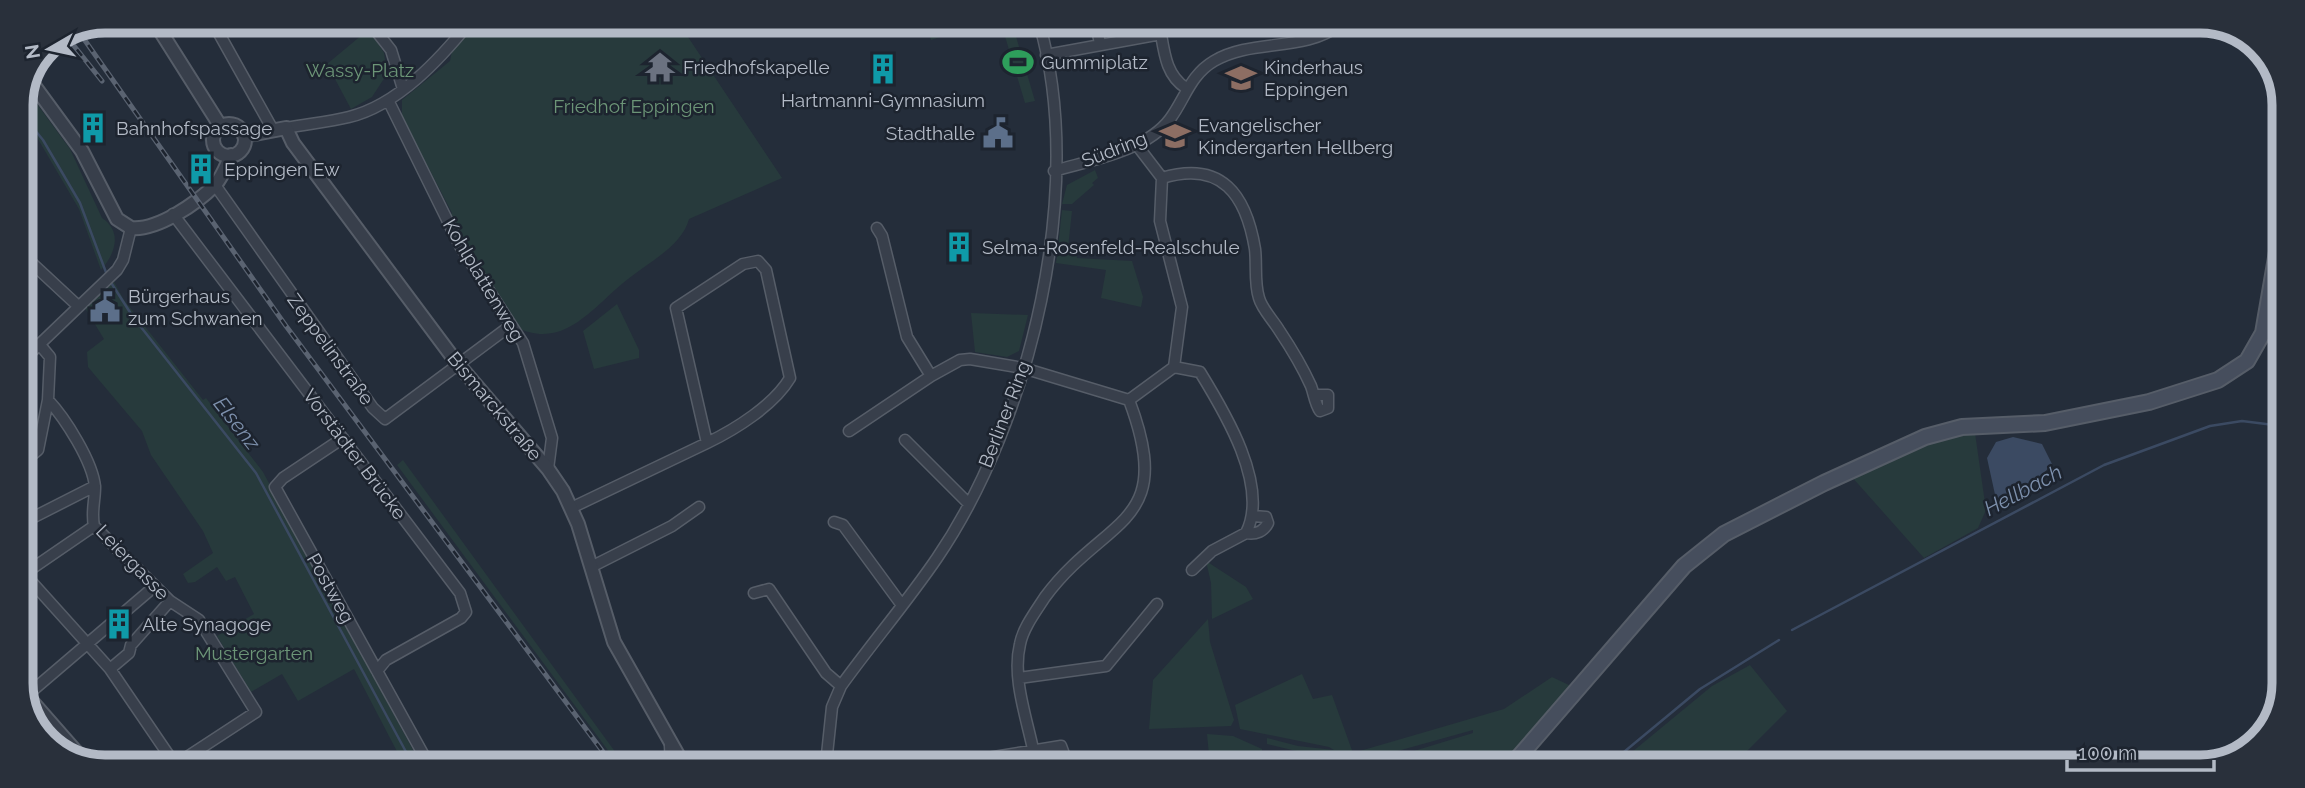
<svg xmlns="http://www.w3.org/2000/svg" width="2305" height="788" font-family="Raleway,sans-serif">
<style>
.green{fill:#273a3c}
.water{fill:#3b4a62}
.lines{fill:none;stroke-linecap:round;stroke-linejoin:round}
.stream{stroke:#3b4a62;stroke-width:2.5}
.minor-casing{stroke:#565d68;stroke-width:13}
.tertiary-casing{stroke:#565d68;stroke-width:16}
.secondary-casing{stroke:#565d68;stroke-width:18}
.minor{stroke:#383f4b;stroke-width:10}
.tertiary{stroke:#383f4b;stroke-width:12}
.secondary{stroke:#464e5d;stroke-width:14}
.rail-casing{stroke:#5a6371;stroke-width:5}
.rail{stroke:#1d242f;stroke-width:2.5;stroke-dasharray:8;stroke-linecap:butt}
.labels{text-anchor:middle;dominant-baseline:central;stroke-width:5;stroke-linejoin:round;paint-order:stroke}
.poi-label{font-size:19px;fill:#b3bac6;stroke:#1d242f;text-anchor:start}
.park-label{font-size:19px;fill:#6c9577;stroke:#1d242f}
.street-label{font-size:19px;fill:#b3bac6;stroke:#1d242f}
.water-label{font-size:21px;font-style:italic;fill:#7d90ac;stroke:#1d242f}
.rim{fill:none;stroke:#b3bac6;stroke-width:9}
</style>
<rect width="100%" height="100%" fill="#242d3a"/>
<path class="green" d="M480 22H678L782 178 689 219C682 246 649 262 628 279 595 304 565 352 516 327L461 240 449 215 452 213 402 117V100L450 61 452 51Z
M909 23H982L931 40 929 33 914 37Z
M1001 23H1012L1035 101 1025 103Z
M369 29 384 53 387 74 372 97 351 109 327 64Z
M26 89 70 149 102 218C123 232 115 254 101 270L79 209 35 134 21 118V100Z
M1095 170 1098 178 1092 183 1094 185 1072 204H1062L1067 185Z
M1062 210 1072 211 1068 248 1058 247Z
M1058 250 1076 251 1077 258 1132 261 1143 297 1141 307 1101 298 1106 270 1056 263Z
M114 282 124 300 203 400 206 398 263 472 420 763H403L354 669 298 701 282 674 251 692 217 636 254 614 235 577 226 581 217 567 195 582 188 583 183 574 213 553 203 531 151 455 142 431 88 367 87 352 104 339 85 308Z
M617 304 639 350V358L594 369 583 331Z
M971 313 1028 315 1019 351 1007 357 975 352Z
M1975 433 1986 510 1978 528 1924 558 1851 476 1936 439Z
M403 460 624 764H618L397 465Z
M1206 561 1246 587 1253 599 1212 619 1211 583Z
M1208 619 1210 642 1234 720 1231 726 1149 729 1153 680Z
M1750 665 1787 711 1732 766H1615L1712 686Z
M1302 674 1313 699 1332 695 1353 753 1504 709 1552 677 1571 686 1502 766 1368 765 1473 733V730L1351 764 1267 744V738L1298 746 1334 750 1329 747 1240 729 1235 705Z
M1207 734 1233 736 1262 749V753L1312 765H1210Z"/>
<path class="water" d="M2013 437 2042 444 2052 464C2037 480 2021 507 1996 499L1987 458 1996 442Z"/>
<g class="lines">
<path class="stream" d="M21 113 43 140 80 203 107 275
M110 281 133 317 256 473 412 763
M1792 630 2104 465 2210 426 2242 421 2282 426
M1607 766 1700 689 1779 640"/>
<g class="minor-casing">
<path id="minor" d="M212 21 273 130
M369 22 391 50 403 89
M1096 23 1100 44
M1159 23C1164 48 1164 74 1186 88
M1046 55 1161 34
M388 100 460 246 523 343 552 438 548 469
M286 128C307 124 329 122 349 117 398 105 440 59 470 22
M1054 171C1091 160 1146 151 1170 119 1185 99 1190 75 1214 61 1253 38 1303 53 1341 24
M1162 178C1222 160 1246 195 1255 249 1257 265 1254 283 1259 298 1262 309 1273 320 1279 330 1291 348 1302 366 1311 386 1314 394 1315 404 1320 411L1328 408V395H1314
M215 185 373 408 385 419 510 326
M173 214 460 593 466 612 461 618 386 660 377 671
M877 228 882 236 907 337 931 376
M21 253 77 305
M21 362 117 270 123 260 131 228
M1174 367 1200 372C1224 411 1270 486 1246 533 1256 535 1264 531 1268 523L1266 517 1253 516
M48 400C65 418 93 462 95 487 95 501 91 512 94 526L170 601 199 620 256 712 178 763
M1129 400 1174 367 1182 307 1160 221 1162 178 1136 144
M849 431 931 376 960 360 970 359 1023 368 1129 400C1177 527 1106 515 1045 597 1036 611 1023 628 1020 644 1012 677 1026 716 1033 749
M343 438 283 478 275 487 428 763
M905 440 969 504
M21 464 38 450 48 400 50 357 40 345
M571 508 707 443 676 308 743 264 758 261 766 270 790 378C774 405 736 429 707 443
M32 518 95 486
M834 522 843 525 901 604
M591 567 672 526 699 507
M21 570 110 669 174 763
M1192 570 1212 551 1246 533
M24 574 94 526
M754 593 769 589 826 673 841 686
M110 669 129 653 131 645 170 601
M1019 678 1106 666 1157 604
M32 691 155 586
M670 746 671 764
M826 764 832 707 841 686C872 643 907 602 937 558 1031 420 1087 186 1039 23
M950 764 1061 746 1068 765"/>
</g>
<g class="tertiary-casing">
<path id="tertiary" d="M154 21 221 127
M30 80 82 151 117 219 131 228C157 231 197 203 215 185 223 176 226 166 231 155
M213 140a16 16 0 1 1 32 0a16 16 0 1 1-32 0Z
M244 136 286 128 293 143 457 363 548 469 563 491 578 524 614 642 683 764
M22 690 86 763"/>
</g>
<g class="secondary-casing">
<path id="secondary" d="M1511 766 1684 566 1724 534 1824 483 1925 437 1962 427 2045 423 2149 402 2218 380 2247 361 2263 333 2283 217"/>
</g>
<use href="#minor" class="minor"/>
<use href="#tertiary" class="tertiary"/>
<use href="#secondary" class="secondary"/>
<g class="rail-casing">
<path id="rail" d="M79 32 286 326 612 764
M67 37 102 81"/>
</g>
<use href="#rail" class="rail"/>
</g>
<defs>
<g id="stadium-bare" transform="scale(2.415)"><path d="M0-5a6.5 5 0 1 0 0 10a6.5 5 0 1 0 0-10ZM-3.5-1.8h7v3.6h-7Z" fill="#2e9e5b" stroke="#1d242f" stroke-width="2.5" paint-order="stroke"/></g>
<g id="temple-bare" transform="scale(2.415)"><path d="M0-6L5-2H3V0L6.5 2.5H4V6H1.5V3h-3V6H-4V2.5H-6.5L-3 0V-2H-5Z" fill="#6b7280" stroke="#1d242f" stroke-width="2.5" paint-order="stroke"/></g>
<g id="building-bare" transform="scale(2.415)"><path d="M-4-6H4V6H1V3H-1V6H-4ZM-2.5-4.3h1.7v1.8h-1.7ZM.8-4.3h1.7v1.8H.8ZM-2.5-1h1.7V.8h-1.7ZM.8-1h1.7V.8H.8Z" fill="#0f9aa8" stroke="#1d242f" stroke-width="2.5" paint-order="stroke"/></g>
<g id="school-bare" transform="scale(2.415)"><path d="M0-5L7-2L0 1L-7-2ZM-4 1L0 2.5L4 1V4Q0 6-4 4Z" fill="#8d6e63" stroke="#1d242f" stroke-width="2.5" paint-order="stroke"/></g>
<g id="civic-bare" transform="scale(2.415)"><path d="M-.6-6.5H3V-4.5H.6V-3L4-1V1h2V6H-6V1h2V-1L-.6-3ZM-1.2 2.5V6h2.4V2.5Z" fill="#5c6f8a" stroke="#1d242f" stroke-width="2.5" paint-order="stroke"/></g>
</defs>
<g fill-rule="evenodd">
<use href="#stadium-bare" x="1018" y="62"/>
<use href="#temple-bare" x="660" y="67"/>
<use href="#building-bare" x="883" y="69"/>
<use href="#school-bare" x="1241" y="78"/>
<use href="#building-bare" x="93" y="128"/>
<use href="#civic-bare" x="998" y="133"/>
<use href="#school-bare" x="1175" y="136"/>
<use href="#building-bare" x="201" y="169"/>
<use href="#building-bare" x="959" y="247"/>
<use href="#civic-bare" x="105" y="307"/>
<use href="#building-bare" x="119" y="624"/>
</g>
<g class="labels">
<g class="poi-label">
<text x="1041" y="62">Gummiplatz</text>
<text x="683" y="67">Friedhofskapelle</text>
<text x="1264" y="67">Kinderhaus<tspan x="1264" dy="22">Eppingen</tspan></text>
<text x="883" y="100" text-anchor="middle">Hartmanni-Gymnasium</text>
<text x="1198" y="125">Evangelischer<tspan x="1198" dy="22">Kindergarten Hellberg</tspan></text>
<text x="116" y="128">Bahnhofspassage</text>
<text x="975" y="133" text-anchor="end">Stadthalle</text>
<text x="224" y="169">Eppingen Ew</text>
<text x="982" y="247">Selma-Rosenfeld-Realschule</text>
<text x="128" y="296">Bürgerhaus<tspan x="128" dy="22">zum Schwanen</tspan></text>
<text x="142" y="624">Alte Synagoge</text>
</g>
<g class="park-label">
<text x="360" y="70">Wassy-Platz</text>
<text x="634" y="106">Friedhof Eppingen</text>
<text x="254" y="653">Mustergarten</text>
</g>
<g class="street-label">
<text transform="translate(1114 149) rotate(-21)">Südring</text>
<text transform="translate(484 280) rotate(59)">Kohlplattenweg</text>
<text transform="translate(331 349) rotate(54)">Zeppelinstraße</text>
<text transform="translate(495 406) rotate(50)">Bismarckstraße</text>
<text transform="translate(1004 414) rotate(-69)">Berliner Ring</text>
<text transform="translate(355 454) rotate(53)">Vorstädter Brücke</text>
<text transform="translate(133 562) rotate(46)">Leiergasse</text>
<text transform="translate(331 588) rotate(61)">Postweg</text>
</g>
<g class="water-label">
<text transform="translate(237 423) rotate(52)">Elsenz</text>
<text transform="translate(2023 490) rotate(-28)">Hellbach</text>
</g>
</g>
<path d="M0 0H2305V788H0ZM105 33H2200A72 72 0 0 1 2272 105V683A72 72 0 0 1 2200 755H105A72 72 0 0 1 33 683V105A72 72 0 0 1 105 33Z" fill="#29303b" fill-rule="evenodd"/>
<path class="rim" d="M105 33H2200A72 72 0 0 1 2272 105V683A72 72 0 0 1 2200 755H105A72 72 0 0 1 33 683V105A72 72 0 0 1 105 33Z"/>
<g transform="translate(49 49) rotate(261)" stroke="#1d242f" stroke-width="5" paint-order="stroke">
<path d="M0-5L12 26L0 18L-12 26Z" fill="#b3bac6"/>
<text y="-10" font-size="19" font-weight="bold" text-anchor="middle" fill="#b3bac6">N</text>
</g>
<path d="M2067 760v10h147v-10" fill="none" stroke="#b3bac6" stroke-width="3.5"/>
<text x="2078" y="760" font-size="21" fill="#b3bac6" stroke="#1d242f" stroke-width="5" paint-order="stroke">100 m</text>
</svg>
